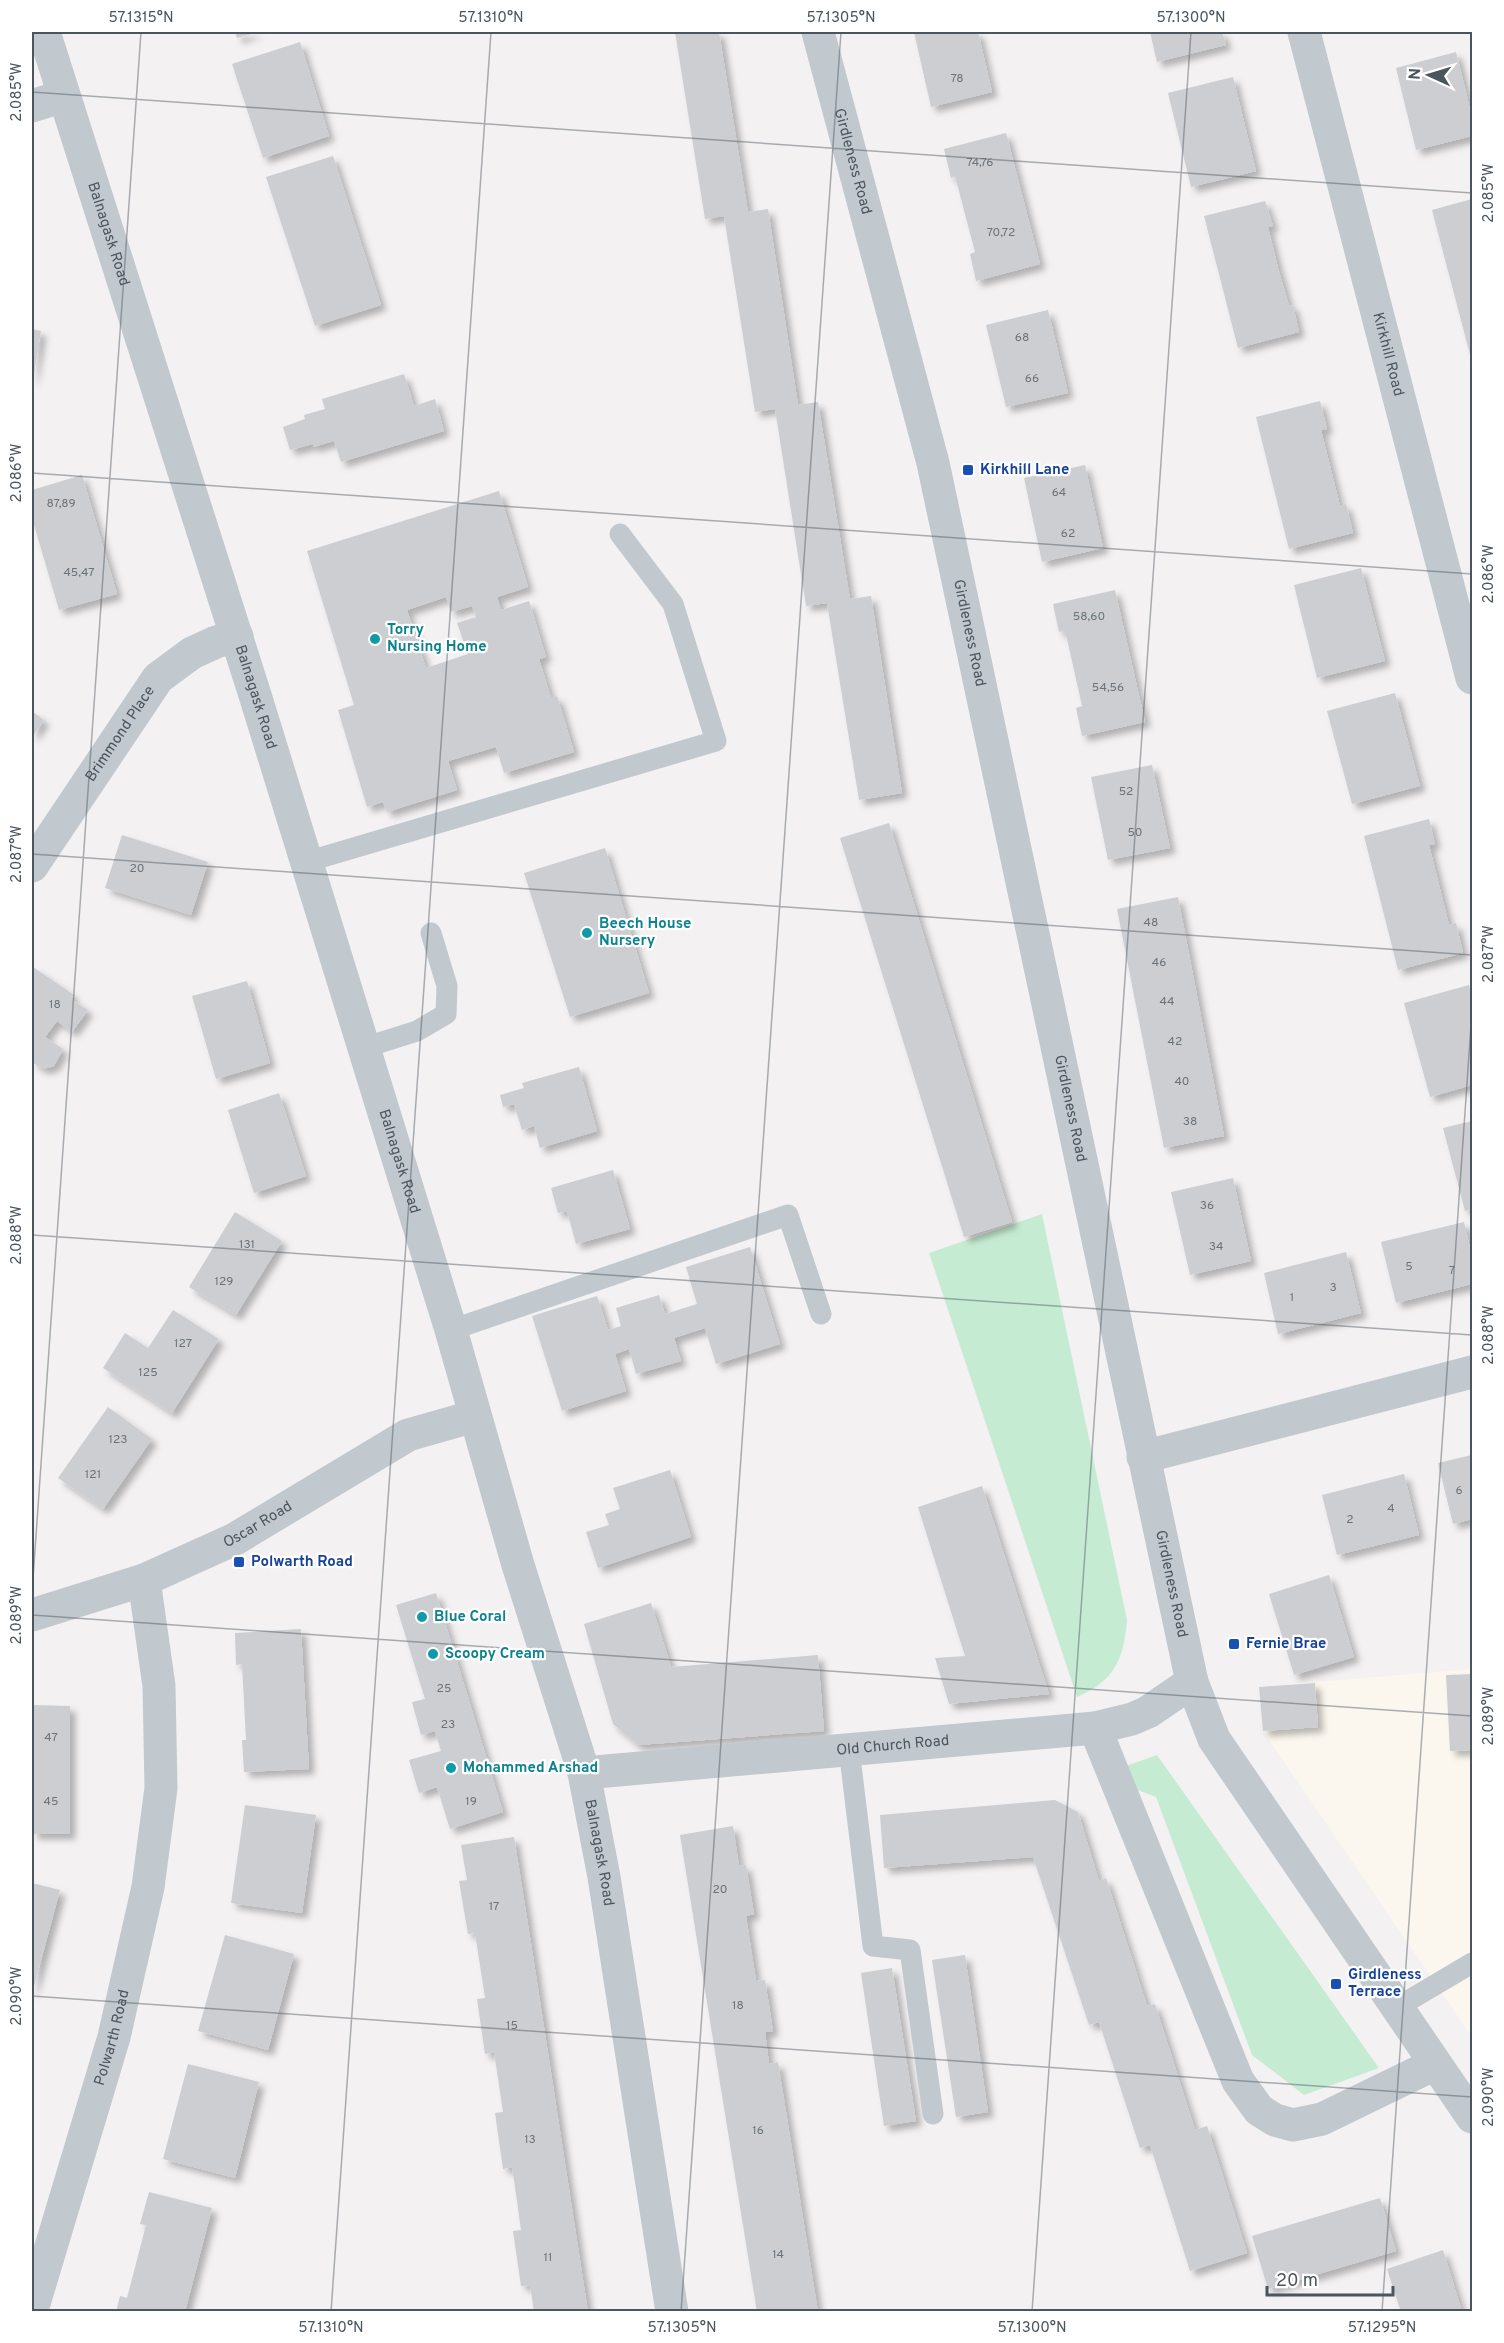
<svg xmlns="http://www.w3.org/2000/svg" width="1504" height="2343" font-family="Overpass,sans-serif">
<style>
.commercial{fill:#fbf7ee}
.green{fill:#c5ecd3}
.building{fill:#ccced2;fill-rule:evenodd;filter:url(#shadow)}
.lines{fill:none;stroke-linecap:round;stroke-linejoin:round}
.service{stroke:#c1c9ce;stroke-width:21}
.minor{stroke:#c1c9ce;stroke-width:33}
.tertiary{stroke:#c1c9ce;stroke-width:33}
.ticks{fill:none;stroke:#4b555d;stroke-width:1.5;stroke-opacity:0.45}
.transit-dot{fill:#1a4fb4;stroke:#fff;stroke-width:2}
.culture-dot{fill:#0f9aa8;stroke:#fff;stroke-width:2}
.labels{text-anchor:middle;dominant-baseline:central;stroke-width:4.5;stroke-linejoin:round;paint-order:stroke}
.number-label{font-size:12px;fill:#6b737a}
.street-label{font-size:15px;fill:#4b555d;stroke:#fff}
.transit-label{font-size:15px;font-weight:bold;fill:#164399;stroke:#fff;text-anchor:start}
.culture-label{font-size:15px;font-weight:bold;fill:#0d838f;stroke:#fff;text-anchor:start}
.neatline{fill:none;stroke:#4b555d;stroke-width:2}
.ticks-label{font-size:15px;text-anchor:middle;fill:#4b555d}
</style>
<defs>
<filter id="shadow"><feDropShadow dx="5.5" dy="5.5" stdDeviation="3" flood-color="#0004"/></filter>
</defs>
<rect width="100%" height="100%" fill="#f3f1f2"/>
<path class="commercial" d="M1472 1669V2037L1263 1731 1259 1687Z"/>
<path class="green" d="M1042 1214 1127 1620C1124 1660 1114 1681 1077 1697L929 1253Z
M1157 1755 1379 2068 1304 2095 1252 2055 1156 1797 1135 1789 1126 1766Z"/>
<path class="building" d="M235 32H258L237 38Z
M675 32H719L748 212 768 209 798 405 818 402 850 599 871 596 902 793 859 800 827 603 806 606 775 409 755 412 724 216 705 219Z
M914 32H978L992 92 931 107Z
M1150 32H1222L1226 45 1157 62Z
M300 42 329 136 263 158 232 64Z
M1456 52 1472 117V136L1416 150 1396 68Z
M1233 77 1256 171 1191 187 1168 93Z
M1006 133 1040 264 976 281 970 254 975 252 955 176 951 178 944 149Z
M333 156 381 305 315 326 266 177Z
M1472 199V362L1432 210Z
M1265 201 1273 226 1268 227 1278 268 1289 306 1293 305 1299 332 1238 348 1204 216Z
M1048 310 1068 393 1006 407 986 325Z
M32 329 41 331 33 380H32Z
M404 374 414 406 435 399 444 431 341 462 334 441 313 447V444L290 450 283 427 305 419 304 415 325 409 322 399Z
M1320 401 1327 429 1321 430 1340 506 1346 504 1353 533 1289 549 1256 417Z
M1085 465 1103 548 1042 562 1024 478Z
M82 475 117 594 59 610 32 518V490Z
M499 491 528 587 497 597 501 610 529 601 546 657 539 659 551 698 557 696 574 752 504 773 496 747 448 761 457 790 387 812 383 802 367 807 338 710 354 705 307 551ZM446 597 451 612 472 606 476 617 457 623 468 654 426 668 407 610Z
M1361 568 1385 661 1317 678 1294 585Z
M1115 590 1145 722 1082 736 1076 708 1082 706 1065 630 1059 632 1053 604Z
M1395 693 1420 786 1352 804 1327 711Z
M32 711 44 720 32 737Z
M1152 765 1170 848 1108 860 1091 777Z
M1429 819 1435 844 1429 845 1449 925 1456 923 1463 953 1398 970 1364 836Z
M889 823 1012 1222 964 1237 840 838Z
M122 835 208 862 191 915 105 888Z
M605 848 649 993 570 1017 524 873Z
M1178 897 1224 1136 1164 1148 1117 909Z
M33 967 74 995 71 999 88 1010 72 1032 57 1021 45 1037 63 1049 54 1066 43 1069 32 1062V970Z
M247 981 270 1063 216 1079 192 996Z
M1469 985 1472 996V1085L1430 1097 1404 1003Z
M579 1067 597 1131 540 1148 534 1126 522 1130 514 1104 503 1107 500 1095 524 1088 522 1083Z
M279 1093 306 1176 254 1193 228 1110Z
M1472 1121V1209L1465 1211 1443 1128Z
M613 1170 630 1229 576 1244 567 1211 558 1213 551 1188Z
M1233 1178 1251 1261 1190 1275 1171 1192Z
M235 1212 282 1241 236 1315 189 1287Z
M1464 1222 1472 1257V1284L1396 1303 1381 1242Z
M750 1247 780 1344 716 1364 705 1328 674 1338 681 1361 636 1374 629 1349 615 1354 626 1391 562 1411 532 1316 597 1296 608 1330 621 1326 616 1308 659 1295 665 1314 697 1304 686 1267Z
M1346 1252 1361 1313 1278 1334 1264 1273Z
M173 1310 219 1339 172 1413 103 1368 125 1333 148 1348Z
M108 1407 152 1439 103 1509 58 1478Z
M1472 1455V1519L1453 1524 1438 1463Z
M670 1470 691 1537 598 1568 586 1532 609 1525 605 1514 620 1509 613 1488Z
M1404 1474 1419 1535 1337 1555 1322 1495Z
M982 1486 1049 1694 949 1704 935 1658 965 1656 918 1507Z
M1329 1575 1354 1657 1294 1675 1269 1594Z
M436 1593 503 1812 450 1829 437 1787 419 1793 409 1760 441 1751 435 1731 421 1735 412 1702 425 1699 396 1605Z
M651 1603 671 1667 818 1655 824 1731 638 1745 613 1724 584 1624Z
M301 1629 309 1769 244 1772 242 1740H246L242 1664 236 1665 235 1633Z
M1472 1674V1750L1450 1751 1446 1675Z
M1315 1683 1318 1727 1263 1731 1259 1687Z
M32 1705 70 1706V1834H32Z
M1055 1800 1078 1812 1099 1881 1106 1878 1147 2006 1155 2004 1195 2130 1207 2126 1247 2253 1190 2271 1150 2145 1140 2148 1099 2022 1089 2025 1033 1857 884 1868 880 1815Z
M245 1805 316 1815 302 1913 231 1903Z
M733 1826 739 1866 746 1865 754 1914 746 1916 756 1981 765 1980 773 2031 765 2032 769 2064 778 2062 818 2312H757L680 1835Z
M514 1837 533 1956 588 2312H534L530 2285 521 2286 513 2231 521 2230 517 2201 512 2167 503 2169 495 2113 503 2112 494 2052 485 2054 477 1999 485 1998 475 1933 468 1934 459 1881 467 1880 461 1845Z
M32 1883 60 1890 32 1994Z
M225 1935 294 1954 268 2050 198 2031Z
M965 1955 988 2112 956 2117 932 1960Z
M892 1968 916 2121 884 2126 861 1973Z
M188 2064 259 2082 235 2178 163 2159Z
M149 2192 212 2208 185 2312H116L120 2296 127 2298 146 2225 140 2224Z
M1380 2198 1396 2251 1268 2289 1252 2236Z
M1443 2250 1462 2312H1401L1387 2269Z"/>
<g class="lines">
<path class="service" d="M306 862 716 741 673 604 620 534
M363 1048 417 1031 446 1014 447 986 431 933
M451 1330 788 1215 821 1314
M849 1749 873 1946 910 1950 933 2114
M1396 2008 1472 1963"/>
<g class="minor">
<path id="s1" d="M1304 32 1472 678"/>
<path d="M32 106 63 96"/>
<path id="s2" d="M32 866 158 678 192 653 216 642 237 636"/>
<path d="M1143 1457 1472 1372"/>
<path id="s3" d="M32 1615 144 1580 235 1539 408 1435 475 1416"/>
<path d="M1095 1728 1238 2081 1259 2110 1275 2120 1293 2125 1322 2119 1435 2064"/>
<path id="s4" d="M584 1773 1095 1728 1132 1719 1148 1712 1192 1682"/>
<path id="s5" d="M32 2310 114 2037 148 1887 161 1788 159 1686 144 1580"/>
</g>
<g class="tertiary">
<path id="s6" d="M44 32 255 695 451 1330 518 1565 584 1773 604 1877 672 2312"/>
<path id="s7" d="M818 32 933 463 1192 1682 1214 1739 1472 2117"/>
</g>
</g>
<path class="ticks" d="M32 92 1472 193M32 473 1472 574M32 854 1472 955M32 1235 1472 1335M32 1593 141 32M32 1615 1472 1716M32 1996 1472 2097M331 2312 491 32M681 2312 841 32M1032 2312 1191 32M1382 2312 1472 1011"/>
<g class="transit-dot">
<rect x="962" y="464" width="12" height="12" rx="3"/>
<rect x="233" y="1556" width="12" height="12" rx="3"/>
<rect x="1228" y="1638" width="12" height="12" rx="3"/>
<rect x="1330" y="1978" width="12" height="12" rx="3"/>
</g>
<g class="culture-dot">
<circle cx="375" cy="639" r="6"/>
<circle cx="587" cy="933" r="6"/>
<circle cx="422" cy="1617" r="6"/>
<circle cx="433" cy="1654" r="6"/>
<circle cx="451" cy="1768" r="6"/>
</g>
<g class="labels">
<g class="number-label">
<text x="957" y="79">78</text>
<text x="980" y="163">74,76</text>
<text x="1001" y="233">70,72</text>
<text x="1022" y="338">68</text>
<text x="1032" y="379">66</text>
<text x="1059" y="493">64</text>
<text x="61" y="504">87,89</text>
<text x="1068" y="534">62</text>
<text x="79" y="573">45,47</text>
<text x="1089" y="617">58,60</text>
<text x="1108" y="688">54,56</text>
<text x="1126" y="792">52</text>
<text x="1135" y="833">50</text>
<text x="137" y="869">20</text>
<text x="1151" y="923">48</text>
<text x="1159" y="963">46</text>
<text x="1167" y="1002">44</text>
<text x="55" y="1005">18</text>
<text x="1175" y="1042">42</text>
<text x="1182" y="1082">40</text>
<text x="1190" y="1122">38</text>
<text x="1207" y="1206">36</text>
<text x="247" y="1245">131</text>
<text x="1216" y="1247">34</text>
<text x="1409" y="1267">5</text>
<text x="1452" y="1271">7</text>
<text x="224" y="1282">129</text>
<text x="1333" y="1288">3</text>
<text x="1292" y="1298">1</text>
<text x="183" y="1344">127</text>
<text x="148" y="1373">125</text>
<text x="118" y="1440">123</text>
<text x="93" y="1475">121</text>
<text x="1459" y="1491">6</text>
<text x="1391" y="1509">4</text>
<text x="1350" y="1520">2</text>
<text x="444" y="1689">25</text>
<text x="448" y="1725">23</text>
<text x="51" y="1738">47</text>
<text x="51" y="1802">45</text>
<text x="471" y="1802">19</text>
<text x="720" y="1890">20</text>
<text x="494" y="1907">17</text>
<text x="738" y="2006">18</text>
<text x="512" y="2026">15</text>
<text x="758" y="2131">16</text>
<text x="530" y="2140">13</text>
<text x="778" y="2255">14</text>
<text x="548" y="2258">11</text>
</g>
<g class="street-label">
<text stroke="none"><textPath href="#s7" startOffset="134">Girdleness Road</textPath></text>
<text stroke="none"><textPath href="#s6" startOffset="212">Balnagask Road</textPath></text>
<text stroke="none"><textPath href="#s1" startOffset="333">Kirkhill Road</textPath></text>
<text stroke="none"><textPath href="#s7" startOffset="620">Girdleness Road</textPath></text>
<text stroke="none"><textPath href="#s6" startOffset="698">Balnagask Road</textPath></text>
<text stroke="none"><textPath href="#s2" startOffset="159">Brimmond Place</textPath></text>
<text stroke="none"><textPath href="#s7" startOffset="1106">Girdleness Road</textPath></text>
<text stroke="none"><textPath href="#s6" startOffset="1184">Balnagask Road</textPath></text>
<text stroke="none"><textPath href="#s3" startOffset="244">Oscar Road</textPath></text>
<text stroke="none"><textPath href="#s7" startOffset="1592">Girdleness Road</textPath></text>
<text stroke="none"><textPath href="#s4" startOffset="310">Old Church Road</textPath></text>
<text stroke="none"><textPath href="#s6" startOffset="1904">Balnagask Road</textPath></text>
<text stroke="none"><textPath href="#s5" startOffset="284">Polwarth Road</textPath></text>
</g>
<g class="transit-label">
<text x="980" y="470">Kirkhill Lane</text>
<text x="251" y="1562">Polwarth Road</text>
<text x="1246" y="1644">Fernie Brae</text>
<text x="1348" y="1975">Girdleness<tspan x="1348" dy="17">Terrace</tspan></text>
</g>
<g class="culture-label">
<text x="387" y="630">Torry<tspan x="387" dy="17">Nursing Home</tspan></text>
<text x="599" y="924">Beech House<tspan x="599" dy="17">Nursery</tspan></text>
<text x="434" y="1617">Blue Coral</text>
<text x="445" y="1654">Scoopy Cream</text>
<text x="463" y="1768">Mohammed Arshad</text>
</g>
</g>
<rect width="1504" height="2343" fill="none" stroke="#ffffff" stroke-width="66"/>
<g transform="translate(1429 75) rotate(274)" stroke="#ffffff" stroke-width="4.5" paint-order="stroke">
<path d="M0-4.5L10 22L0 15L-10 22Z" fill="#4b555d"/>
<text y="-9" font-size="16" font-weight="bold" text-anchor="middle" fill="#4b555d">N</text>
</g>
<path d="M1267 2286v9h126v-9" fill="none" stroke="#4b555d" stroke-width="3"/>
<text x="1276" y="2286" font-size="18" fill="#4b555d" stroke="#ffffff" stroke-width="4.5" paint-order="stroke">20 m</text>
<rect x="33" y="33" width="1438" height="2277" class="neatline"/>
<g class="ticks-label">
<text x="141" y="22">57.1315°N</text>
<text x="491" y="22">57.1310°N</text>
<text x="841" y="22">57.1305°N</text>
<text x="1191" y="22">57.1300°N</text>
<text transform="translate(16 92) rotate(-90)" y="5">2.085°W</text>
<text transform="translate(1488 193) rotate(-90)" y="5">2.085°W</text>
<text transform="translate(16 473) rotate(-90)" y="5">2.086°W</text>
<text transform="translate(1488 574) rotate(-90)" y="5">2.086°W</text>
<text transform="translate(16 854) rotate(-90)" y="5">2.087°W</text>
<text transform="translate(1488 954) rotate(-90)" y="5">2.087°W</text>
<text transform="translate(16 1235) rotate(-90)" y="5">2.088°W</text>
<text transform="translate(1488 1335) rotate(-90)" y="5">2.088°W</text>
<text transform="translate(16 1615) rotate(-90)" y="5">2.089°W</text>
<text transform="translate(1488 1716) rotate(-90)" y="5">2.089°W</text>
<text transform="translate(16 1996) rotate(-90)" y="5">2.090°W</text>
<text transform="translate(1488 2097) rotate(-90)" y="5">2.090°W</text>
<text x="331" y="2332">57.1310°N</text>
<text x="682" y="2332">57.1305°N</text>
<text x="1032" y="2332">57.1300°N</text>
<text x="1382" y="2332">57.1295°N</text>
</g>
</svg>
